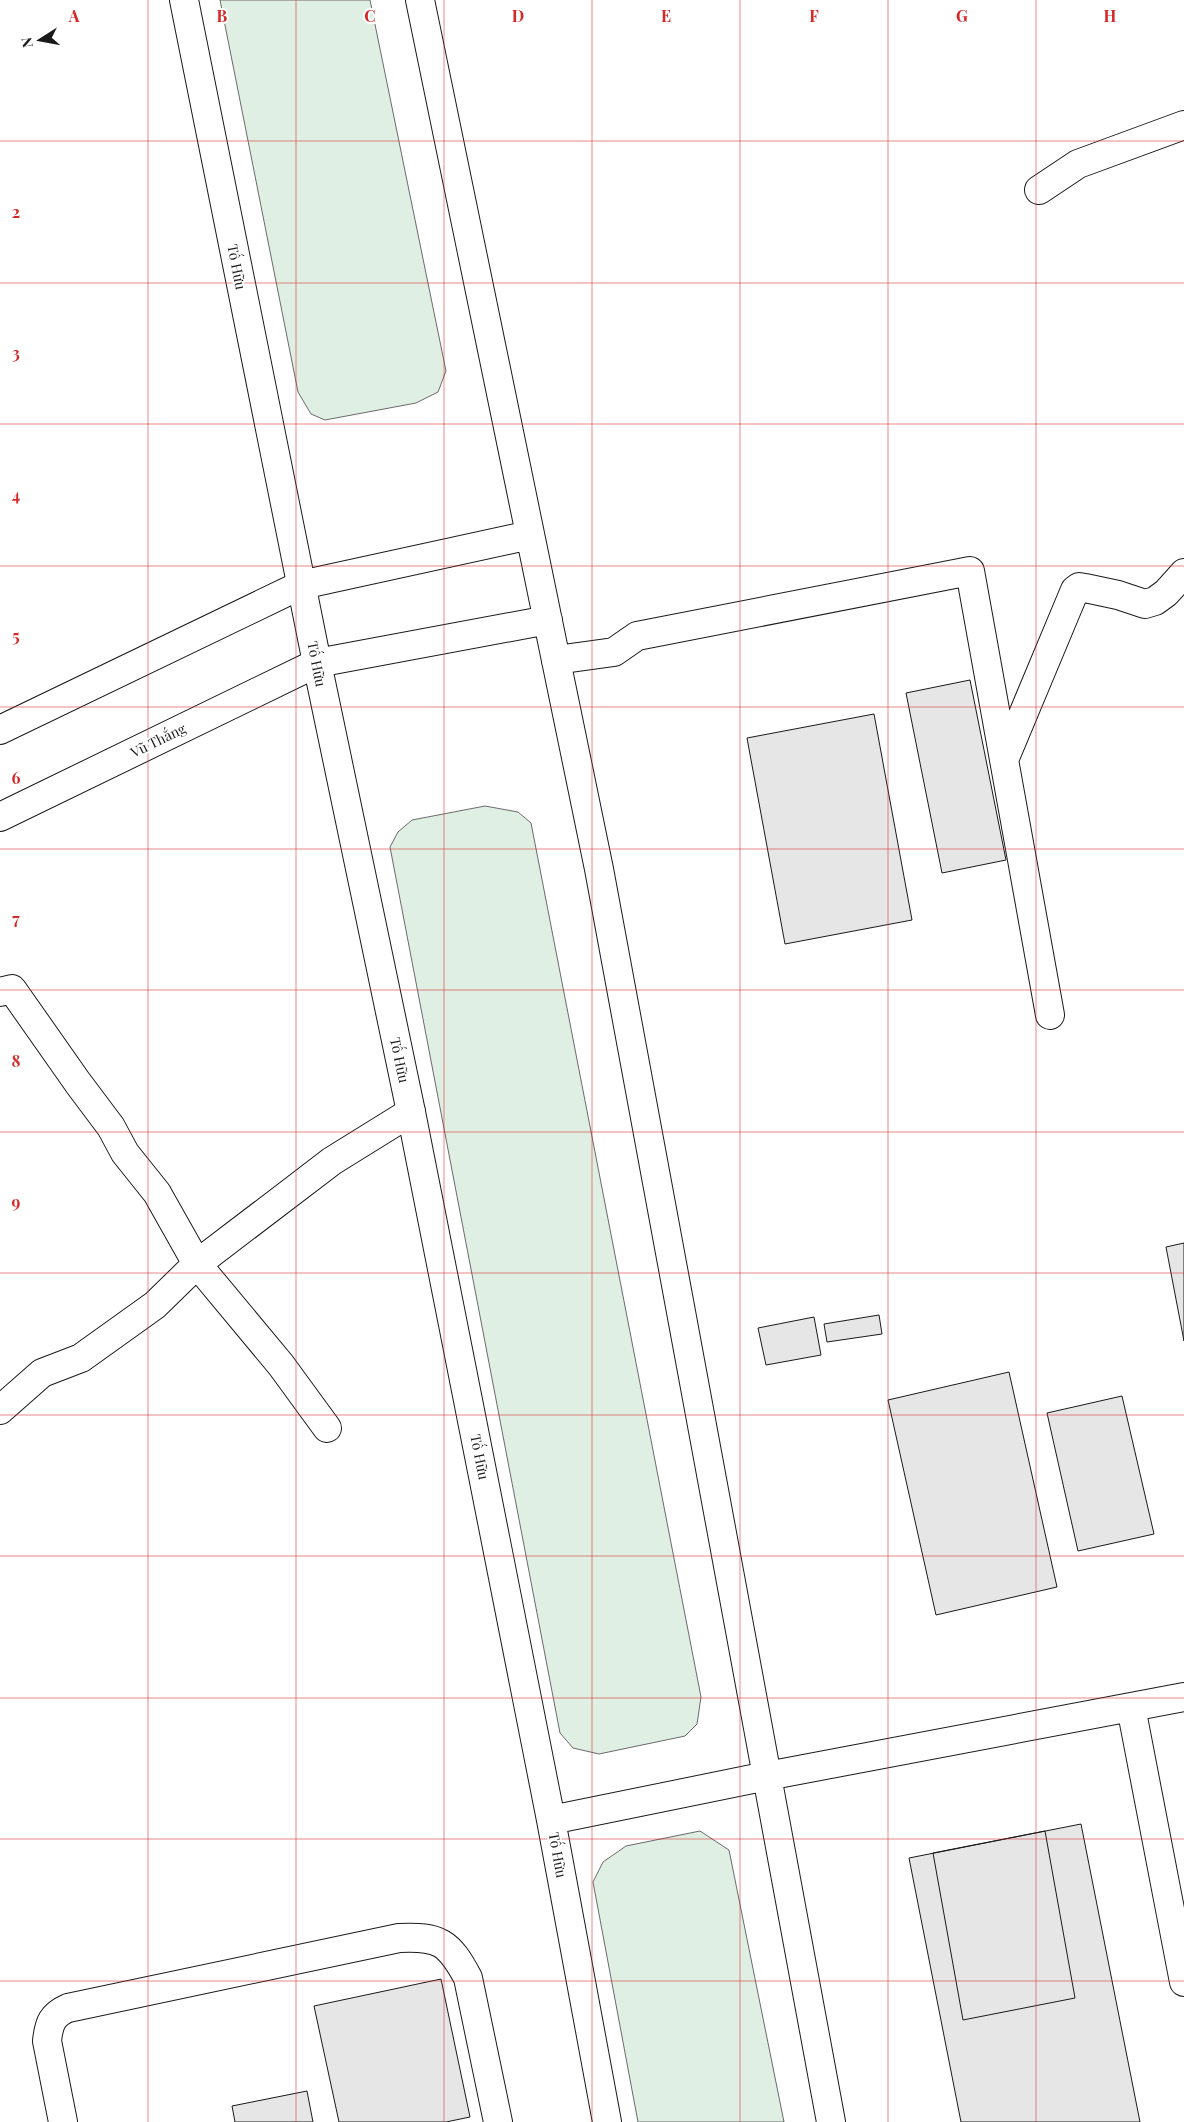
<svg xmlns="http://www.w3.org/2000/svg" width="1184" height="2122" font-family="'Playfair Display',serif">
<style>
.green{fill:#e0efe3;stroke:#6a6a6a}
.building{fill:#e6e6e6;stroke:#1a1a1a}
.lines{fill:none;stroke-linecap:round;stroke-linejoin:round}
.minor-casing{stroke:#1a1a1a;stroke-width:30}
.major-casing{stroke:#1a1a1a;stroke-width:30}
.minor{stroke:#fff;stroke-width:28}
.major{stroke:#fff;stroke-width:28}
.grid{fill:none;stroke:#d62828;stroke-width:1;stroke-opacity:0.55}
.labels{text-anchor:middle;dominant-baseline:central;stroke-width:4;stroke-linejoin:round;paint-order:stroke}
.street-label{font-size:14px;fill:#1a1a1a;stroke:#fff}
.grid-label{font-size:16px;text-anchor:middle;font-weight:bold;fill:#d62828;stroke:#fff;stroke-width:4;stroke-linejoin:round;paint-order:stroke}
</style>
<rect width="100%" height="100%" fill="#fff"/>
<path class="green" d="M220 0H370L446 371 438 392 416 403 325 420 311 414 298 392Z
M485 806 518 812 531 823 701 1697 697 1724 685 1736 599 1754 573 1748 560 1733 390 847 398 832 412 820Z
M700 1831 729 1850 784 2122H638L593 1882 603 1862 626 1846Z"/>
<path class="building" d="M970 680 1006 860 942 873 906 693Z
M874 714 912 920 785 944 747 738Z
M1184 1243V1341L1166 1247Z
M879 1315 882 1334 827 1342 824 1324Z
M814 1317 821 1355 766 1365 758 1328Z
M1009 1372 1057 1587 936 1615 888 1400Z
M1122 1396 1154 1534 1078 1551 1047 1413Z
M1081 1824 1140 2122H961L909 1858Z
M1045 1831 1075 1998 963 2020 933 1853Z
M441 1979 470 2117 446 2122H339L314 2006Z
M307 2091 313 2122H235L232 2106Z"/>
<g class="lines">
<g class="minor-casing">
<path id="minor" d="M1039 190 1078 164 1184 125
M556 660 614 652 637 636 970 571 1050 1015
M0 730 301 585
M1004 760 1075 590 1079 587 1085 588 1118 595 1145 604 1155 601 1166 593 1184 573
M0 817 317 663
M0 992 12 989 78 1083 111 1127 125 1153 157 1193 197 1264 281 1365 327 1428
M0 1410 42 1373 81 1358 155 1305 197 1264 332 1161 411 1112
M1131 1707 1184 1982
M767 1776 1184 1697
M63 2122 47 2041C49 2023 52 2015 68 2008L399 1938C439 1936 449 1942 468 1978L498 2122"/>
</g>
<g class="major-casing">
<path id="major" d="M184 0 317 663 411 1112 551 1820 607 2122
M420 0 599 869 831 2122
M301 585 530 535
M317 663 548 620
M551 1820 767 1776"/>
</g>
<use href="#minor" class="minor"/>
<use href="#major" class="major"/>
</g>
<path class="grid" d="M148 0V2122M296 0V2122M444 0V2122M592 0V2122M740 0V2122M888 0V2122M1036 0V2122M0 141H1184M0 283H1184M0 424H1184M0 566H1184M0 707H1184M0 849H1184M0 990H1184M0 1132H1184M0 1273H1184M0 1415H1184M0 1556H1184M0 1698H1184M0 1839H1184M0 1981H1184"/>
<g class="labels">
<g class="street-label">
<text transform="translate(237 267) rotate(79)">Tố Hữu</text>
<text transform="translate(317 664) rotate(79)">Tố Hữu</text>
<text transform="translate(158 740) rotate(-26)">Vũ Thắng</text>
<text transform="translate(400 1060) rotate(78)">Tố Hữu</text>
<text transform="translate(480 1457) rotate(79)">Tố Hữu</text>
<text transform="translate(558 1855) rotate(80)">Tố Hữu</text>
</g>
</g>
<g class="grid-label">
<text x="74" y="22">A</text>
<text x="222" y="22">B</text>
<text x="370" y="22">C</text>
<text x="518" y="22">D</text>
<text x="666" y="22">E</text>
<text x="814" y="22">F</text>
<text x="962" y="22">G</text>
<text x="1110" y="22">H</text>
<text x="16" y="218">2</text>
<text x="16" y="359">3</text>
<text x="16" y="501">4</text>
<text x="16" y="642">5</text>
<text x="16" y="784">6</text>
<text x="16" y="925">7</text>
<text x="16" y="1067">8</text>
<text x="16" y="1208">9</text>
</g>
<g transform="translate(40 40) rotate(259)" stroke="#ffffff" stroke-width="4" paint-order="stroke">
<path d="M0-4L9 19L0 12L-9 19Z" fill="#1a1a1a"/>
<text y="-8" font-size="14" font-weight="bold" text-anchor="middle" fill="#1a1a1a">N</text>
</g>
</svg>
